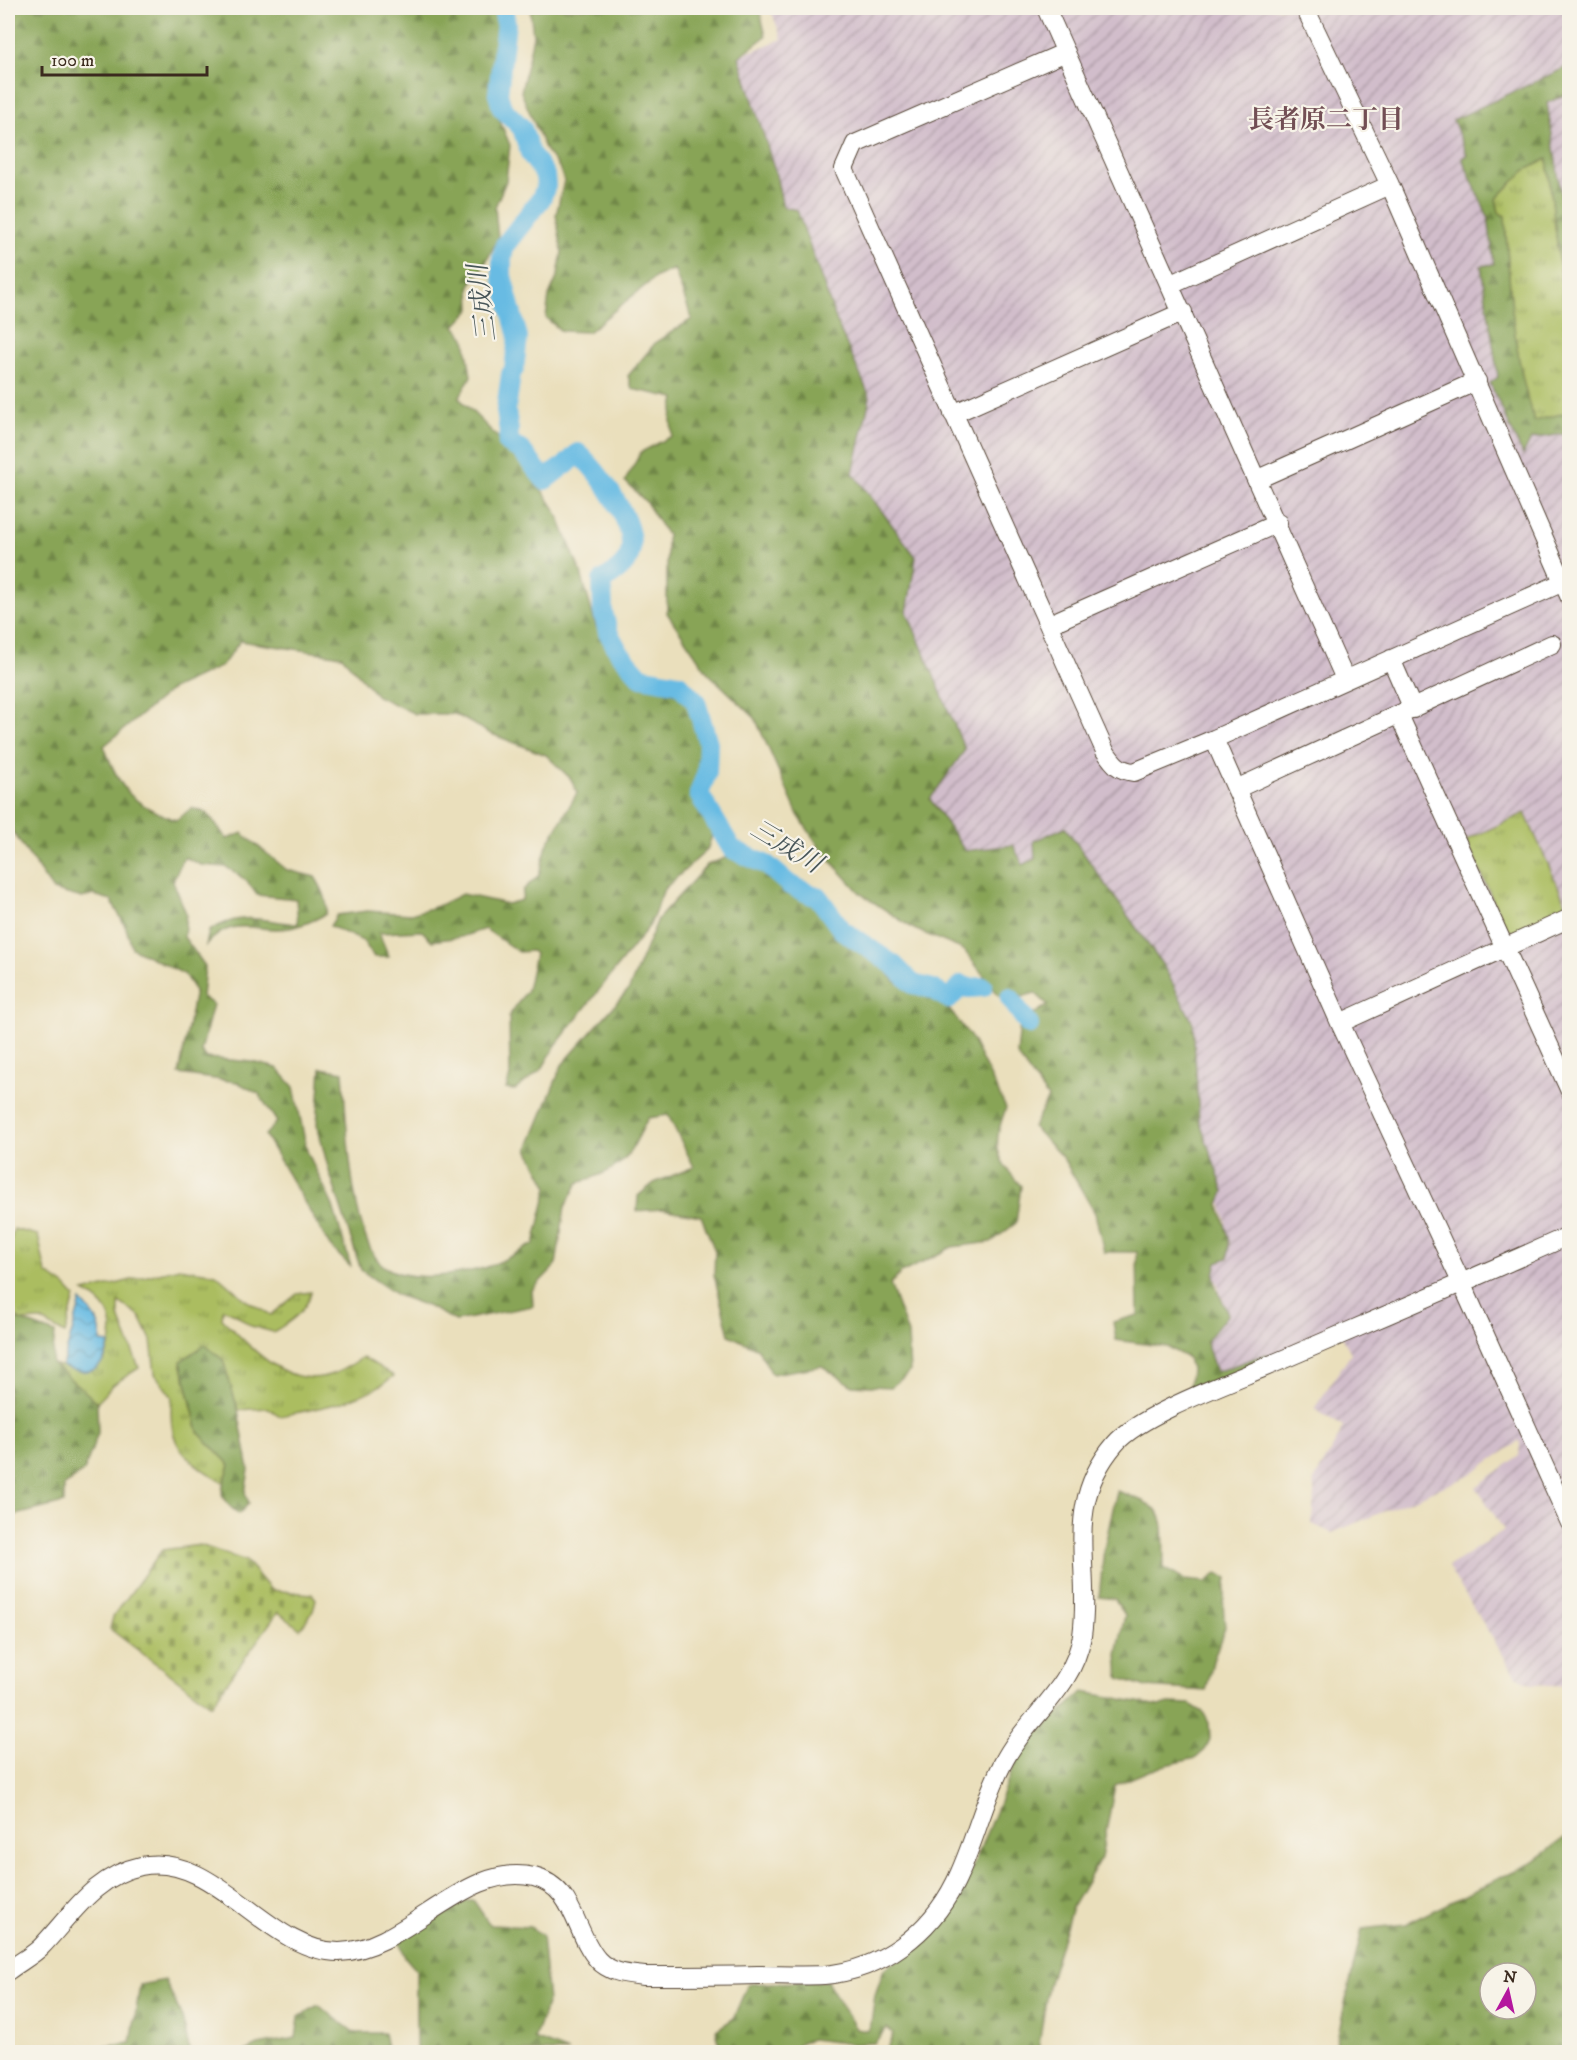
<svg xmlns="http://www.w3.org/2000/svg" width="1577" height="2060" font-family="'IM FELL DW Pica','Noto Serif JP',serif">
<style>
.industrial{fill:url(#industrial-furrows)}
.grass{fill:url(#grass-tufts);stroke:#73743f;stroke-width:1.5}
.forest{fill:url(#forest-firs);stroke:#62673a;stroke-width:1.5;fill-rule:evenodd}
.cemetery{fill:url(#cemetery-stones);stroke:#73743f;stroke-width:1.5}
.water{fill:url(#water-waves);stroke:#517280;stroke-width:1.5}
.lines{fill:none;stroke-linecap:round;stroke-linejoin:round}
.river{stroke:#67bbe3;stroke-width:20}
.secondary-casing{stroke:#554536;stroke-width:20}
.secondary{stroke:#fff;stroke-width:18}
.labels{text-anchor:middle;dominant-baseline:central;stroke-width:4.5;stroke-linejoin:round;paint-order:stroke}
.neighbourhood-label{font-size:26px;font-weight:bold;fill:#724e54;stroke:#f7f3e8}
.water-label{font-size:26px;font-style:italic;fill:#485659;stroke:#f7f3e8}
</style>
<defs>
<pattern id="industrial-furrows" width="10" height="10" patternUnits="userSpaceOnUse" patternTransform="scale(1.5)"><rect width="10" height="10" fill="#d1bdcb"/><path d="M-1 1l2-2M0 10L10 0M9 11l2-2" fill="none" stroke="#ab9aa4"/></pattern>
<pattern id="grass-tufts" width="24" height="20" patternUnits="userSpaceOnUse" patternTransform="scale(1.5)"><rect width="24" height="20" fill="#abbd60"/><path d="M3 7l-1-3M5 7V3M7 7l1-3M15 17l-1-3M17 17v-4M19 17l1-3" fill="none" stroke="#8c9a4f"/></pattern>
<pattern id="forest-firs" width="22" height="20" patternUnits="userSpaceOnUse" patternTransform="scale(1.5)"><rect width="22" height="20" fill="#88a456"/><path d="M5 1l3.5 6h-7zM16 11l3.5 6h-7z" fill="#708647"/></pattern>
<pattern id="cemetery-stones" width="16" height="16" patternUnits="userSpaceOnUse" patternTransform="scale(1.5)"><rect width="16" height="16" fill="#abbd60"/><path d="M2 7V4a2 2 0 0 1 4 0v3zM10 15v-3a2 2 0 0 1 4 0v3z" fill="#8c9a4f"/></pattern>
<pattern id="water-waves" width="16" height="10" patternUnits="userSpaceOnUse" patternTransform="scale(1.5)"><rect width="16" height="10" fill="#67bbe3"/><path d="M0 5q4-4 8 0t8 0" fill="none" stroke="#5698b7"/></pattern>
</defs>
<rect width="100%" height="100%" fill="#f7f3e8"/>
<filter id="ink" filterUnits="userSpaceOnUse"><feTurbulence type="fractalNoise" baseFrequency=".0167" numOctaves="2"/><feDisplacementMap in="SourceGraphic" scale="12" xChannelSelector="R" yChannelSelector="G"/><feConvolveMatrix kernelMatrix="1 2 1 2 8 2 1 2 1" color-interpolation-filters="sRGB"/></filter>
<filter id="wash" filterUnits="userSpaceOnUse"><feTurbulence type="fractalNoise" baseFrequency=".008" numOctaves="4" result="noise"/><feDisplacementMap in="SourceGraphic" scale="24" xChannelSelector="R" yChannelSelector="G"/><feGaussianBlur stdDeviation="1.35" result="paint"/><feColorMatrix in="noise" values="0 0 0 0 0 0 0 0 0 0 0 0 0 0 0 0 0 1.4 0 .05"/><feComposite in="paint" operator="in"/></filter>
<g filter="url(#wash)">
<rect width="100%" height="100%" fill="#eadfbc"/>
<path class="industrial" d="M770 8H1569V1686L1532 1684 1516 1676 1448 1567 1504 1530 1476 1487 1519 1456 1520 1441 1464 1478 1332 1533 1312 1524 1315 1479 1344 1427 1314 1409 1351 1353 1338 1329 1271 1358 1266 1354 1215 1372 1206 1343 1228 1314 1214 1274 1226 1222 1199 1120 1193 1023 1035 859 1023 865 1013 845 965 851 930 799 965 750 907 612 916 557 853 473 870 397 783 207 775 171 739 56 782 39Z"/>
<path class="grass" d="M1547 158 1569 344 1570 412 1534 422C1513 356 1509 285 1505 216L1499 213 1496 199 1524 171Z
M1525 813 1569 911 1519 934 1506 929 1466 840Z
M14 1229 38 1235 46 1273 65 1286 75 1297 65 1334 41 1320 21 1321 8 1307V1246Z
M179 1268 216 1274 247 1301 271 1315 297 1294 311 1292C307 1311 289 1323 273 1332L251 1326 235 1314 223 1309 222 1319C252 1347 288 1393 335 1373 345 1370 354 1362 363 1357L394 1376C362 1402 319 1408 280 1416L268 1408 238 1410 223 1360 205 1345 181 1362 198 1432 230 1465 224 1483C184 1459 166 1446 172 1397L155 1374 151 1340 140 1317 119 1302V1317L139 1368 114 1384 97 1402 52 1364 82 1371 104 1361C117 1331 116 1308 84 1292Z"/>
<path class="forest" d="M8 8H510V49L497 94V114L510 145 506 181 495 207 498 238 484 266 470 285 471 309 455 326 465 338 471 376 459 398 526 466 556 511 581 573 596 626 653 687 685 697 704 743 700 795 715 827 707 850 664 889 650 925 556 1045 542 1069 515 1090 506 1089 510 1076 509 1016 527 990 535 954 532 951 519 952 485 929 461 937 432 941 422 931 379 933 389 957H374L363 941 330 926 337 915 367 911 411 914 438 906 462 894 507 904 522 900 523 890 539 875 547 845 577 793 571 779 546 755 489 733 455 714H415L377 696 342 656 240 641 222 666 172 689 104 746C120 790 131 804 176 820L192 808 207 813 227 839 242 833 287 870 315 877C322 888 329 901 326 914 315 920 302 926 290 928 254 934 236 913 206 945L209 931C242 910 263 921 298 924L296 899 257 895 247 881 226 867 201 865 184 857 173 881 186 913 184 937 205 966 202 997 213 1004 201 1051 207 1058 253 1062 277 1068 294 1087 307 1151 333 1206 351 1267 330 1246 265 1135 277 1122 259 1094 237 1082 179 1074 195 991 184 974 132 948 126 928 111 900 94 895 82 898 53 890 8 825Z
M530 8H759L766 36 739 57 775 171 783 207 797 210 838 325 870 397 853 473 916 557 907 612 965 750 930 799 965 851 1013 845 1023 865 1035 859 1034 841 1065 827 1164 967 1193 1023 1199 1120 1224 1192 1219 1204 1229 1238 1228 1258 1217 1262 1214 1274 1216 1287 1228 1314 1206 1342 1216 1372 1266 1354 1271 1358 1177 1399V1393L1189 1388 1191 1369 1188 1358 1167 1347 1116 1340 1113 1322 1138 1315 1137 1252H1104L1095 1213 1063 1158 1033 1127 1048 1098 1017 1055 1020 1023 1048 1005 1035 993 1004 1002 964 950 914 929 861 894 822 851 798 815 755 718 708 673 667 613V535L646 502 625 481 641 452 672 436 671 418 675 398 632 389 628 376 656 342 692 319 674 269 656 277 588 332 561 331 546 318 549 296 558 275 562 252 556 215 564 181 559 167 546 151 521 92 533 36Z
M1569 66V93L1547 103 1569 245V344L1547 159 1524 171 1496 199 1499 213 1505 216C1509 285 1513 355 1534 421L1569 412V433L1531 439 1523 455 1490 383 1498 377 1481 266 1494 264 1488 217 1462 158 1467 155 1453 120Z
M733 855 760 860 826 900 896 982 945 1004 970 1036 1006 1108C992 1146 994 1155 1021 1186L1016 1223 991 1242 952 1247 901 1273 890 1284 908 1334 910 1372 891 1387 851 1385 822 1366 772 1374 758 1349 729 1335 714 1275 715 1251 701 1216 662 1209 637 1211 638 1196 654 1183 694 1167 668 1115 648 1118C626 1162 625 1167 578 1183L565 1207 556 1265 532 1290 533 1306 456 1321 427 1306 397 1295 361 1270 329 1171 317 1125 321 1068 343 1072C346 1113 350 1245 385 1267 410 1283 456 1275 484 1268 501 1263 518 1252 534 1244L548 1187 528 1149 562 1065 629 989 658 919 707 865Z
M8 1316 55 1333 52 1363 97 1402 98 1433 84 1471 64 1486V1503L8 1517Z
M205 1345 223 1360 238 1410 249 1470 245 1493 249 1503 239 1514C214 1495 222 1491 230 1465L198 1432 181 1361Z
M1117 1491C1172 1510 1162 1515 1164 1568L1184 1580 1206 1582 1217 1574 1227 1578 1223 1603 1225 1627 1213 1661 1206 1691 1146 1687 1119 1678 1117 1655 1125 1615 1115 1599 1099 1597 1104 1549Z
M1083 1692 1159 1706 1169 1703 1190 1704 1203 1712 1209 1723 1210 1739 1205 1750 1196 1758 1158 1767 1115 1785 1101 1858 1072 1907 1048 1986 1038 2052H886L893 2033 887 2028 874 2043 852 2044 811 2039 799 2043 790 2052H721L716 2030 733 2019 748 1984 827 1981 856 2029 868 2031 871 2024 875 1995 884 1969 915 1948 946 1916 964 1888 1016 1761 1038 1733Z
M1569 1835V2052H1334L1362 1929 1406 1924 1534 1861ZM1490 1973H1526V2009H1490Z
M467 1901H474L490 1925 530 1927 542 1935 548 2002 534 2039 568 2052H416V1970L405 1957 399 1940Z
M165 1980 182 2017 190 2052H42L58 2045 94 2048 131 2043 140 1985Z
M318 2005 355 2033H384L388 2052H244L258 2045 296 2038 299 2017Z"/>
<path class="cemetery" d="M200 1545 246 1561 271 1590 312 1594 316 1599 313 1611 300 1629 278 1612 211 1705 110 1629 113 1617 162 1550Z"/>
<path class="water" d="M81 1301C94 1315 102 1323 101 1342L109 1343C104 1372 89 1377 62 1366Z"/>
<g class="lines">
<path class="river" d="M503 8 506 23 498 94 502 108 522 128 530 153 545 175 546 186 541 199 505 245 502 258V276L518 337 514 369
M511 374 506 410 509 431 508 443 521 450 545 480 559 469
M566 465 578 453C598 470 641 528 629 556 624 568 612 574 602 581L603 612 608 632 619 652 641 677 679 684 696 702 708 743 707 772 699 794 732 849 767 865 790 885 819 898 842 930 894 965 913 984 933 989 949 999 962 985 968 988 983 987
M1010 998 1029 1025"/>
</g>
</g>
<g filter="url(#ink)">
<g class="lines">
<g class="secondary-casing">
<path id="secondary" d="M1046 8 1345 679
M1305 8 1390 185 1570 598
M1066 52 855 144 844 169 1105 751C1114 764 1118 770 1134 772L1214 739 1570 579
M1171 284 1390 185
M953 414 1183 312
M1258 479 1477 381
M1050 624 1278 523
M1391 659 1413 709
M1399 715 1570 1091
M1214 739 1340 1023 1462 1284 1570 1523
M1236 789 1552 644
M1340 1023 1570 918
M8 1971C18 1963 32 1956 41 1947 71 1916 94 1876 141 1866 216 1851 267 1952 339 1952 406 1951 465 1860 534 1877 575 1887 574 1933 598 1960 610 1973 628 1974 644 1976 682 1976 720 1976 758 1975 780 1975 802 1976 824 1975 882 1970 930 1933 955 1883 974 1845 983 1802 1002 1765 1025 1718 1073 1690 1082 1636 1092 1565 1062 1506 1115 1444 1138 1416 1227 1383 1263 1368 1365 1324 1468 1281 1570 1235"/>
</g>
<use href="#secondary" class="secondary"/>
</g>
</g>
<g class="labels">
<g class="neighbourhood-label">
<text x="1326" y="120">長者原二丁目</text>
</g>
<g class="water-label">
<text transform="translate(483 303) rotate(-97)">三成川</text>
<text transform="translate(786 847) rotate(31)">三成川</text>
</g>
</g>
<rect width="1577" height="2060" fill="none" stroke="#f7f3e8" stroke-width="30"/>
<g transform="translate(1508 1991) rotate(8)"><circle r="28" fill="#f7f3e8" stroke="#aca397" stroke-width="1.5"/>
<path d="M0-4.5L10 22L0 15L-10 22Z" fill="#b5179e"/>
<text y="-9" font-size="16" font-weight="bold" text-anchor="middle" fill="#3b2a1e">N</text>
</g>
<path d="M42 66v9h165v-9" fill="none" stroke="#3b2a1e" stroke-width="3"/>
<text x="51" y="66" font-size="18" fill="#3b2a1e" stroke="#f7f3e8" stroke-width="4.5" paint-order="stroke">100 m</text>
</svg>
